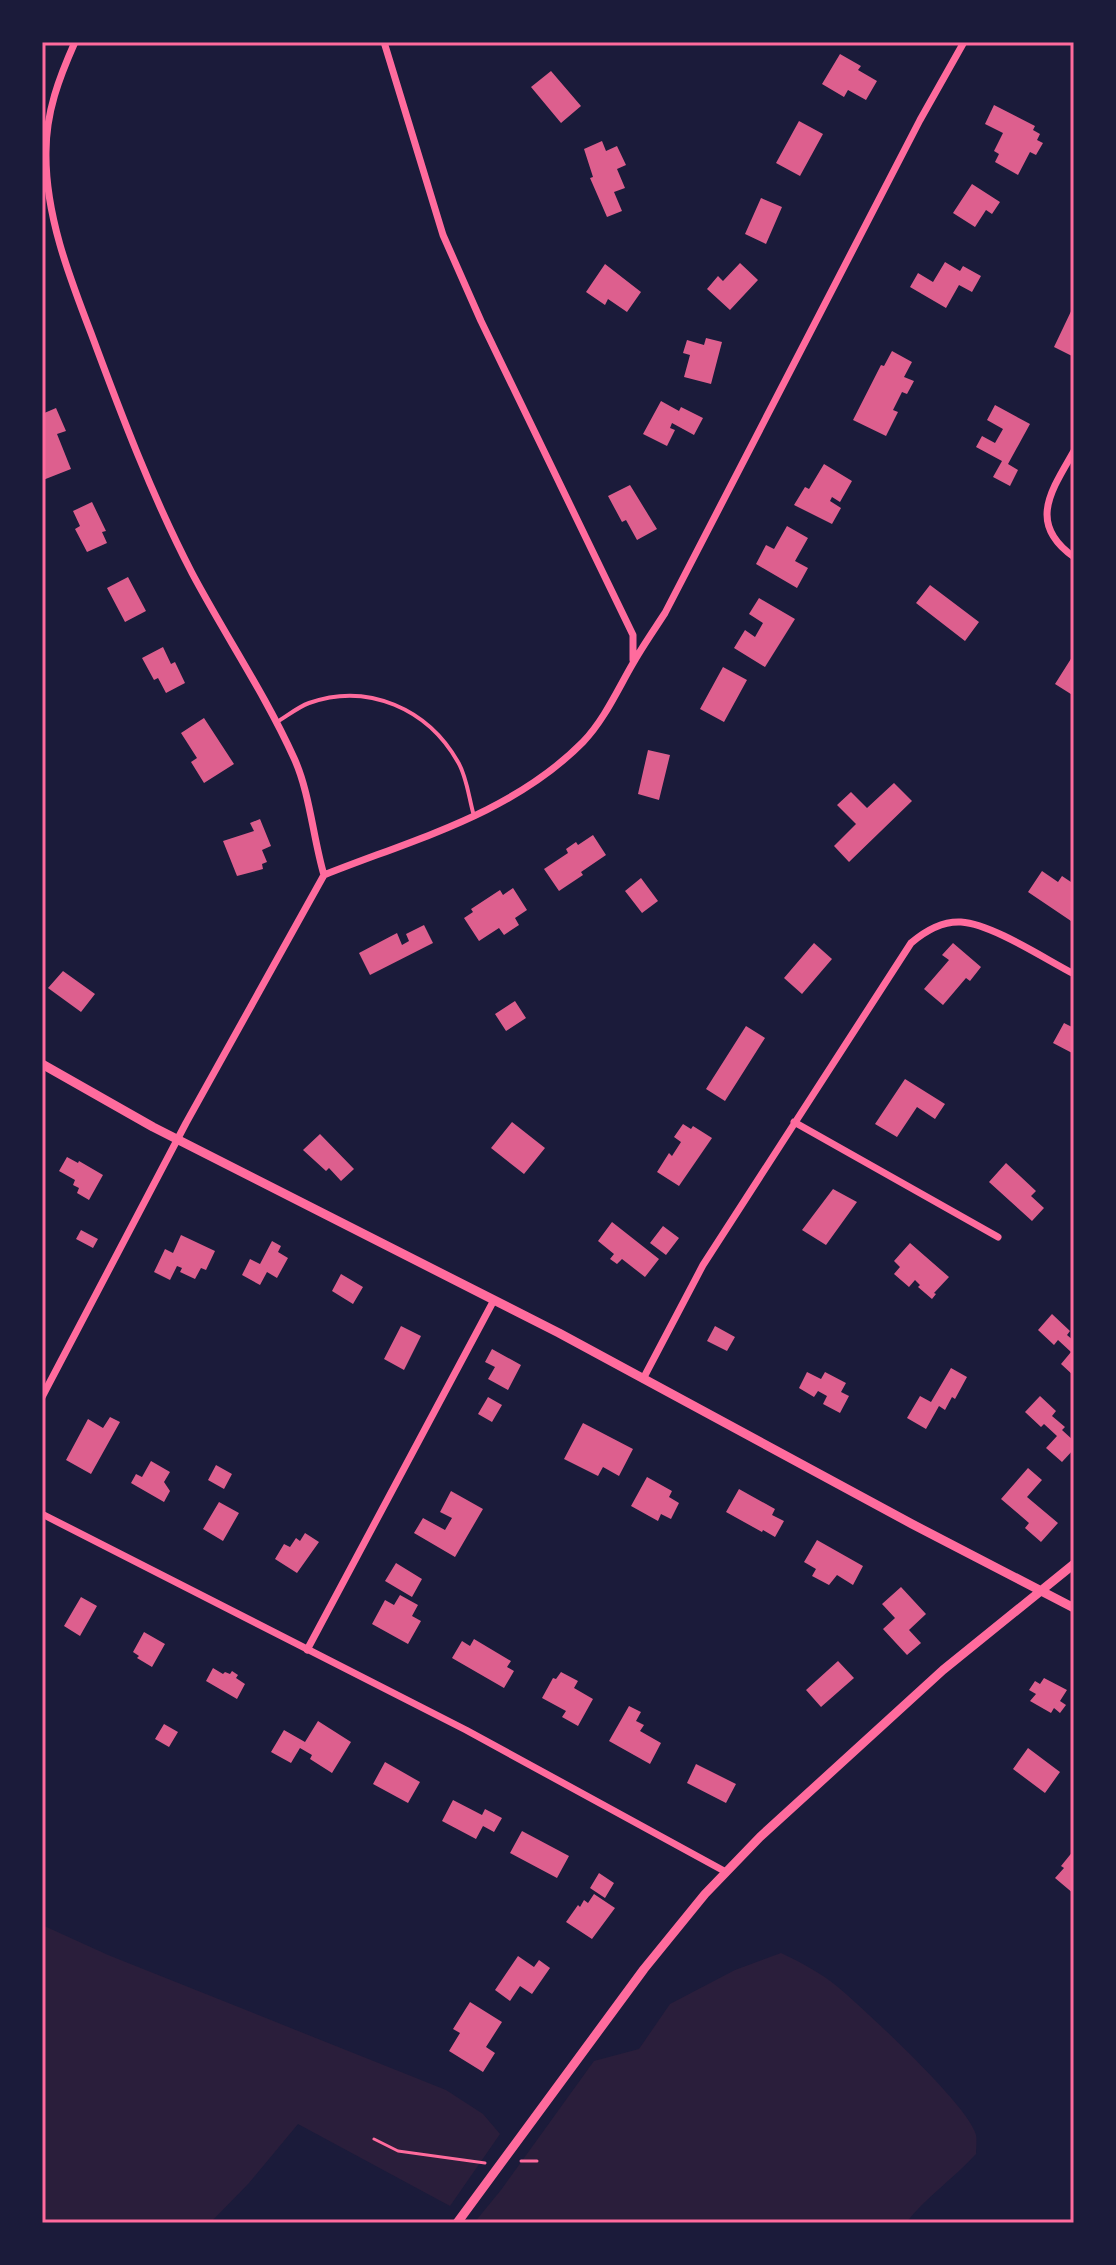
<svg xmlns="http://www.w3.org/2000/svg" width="1116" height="2265" font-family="Roboto,sans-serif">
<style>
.green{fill:#2a1e3b}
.building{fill:#dd5f8e}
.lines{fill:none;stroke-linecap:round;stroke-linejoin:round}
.path{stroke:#ff6b9d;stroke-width:3}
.service{stroke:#ff6b9d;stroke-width:4}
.minor{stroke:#ff6b9d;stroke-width:7}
.tertiary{stroke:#ff6b9d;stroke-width:9}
.neatline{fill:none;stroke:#ff6b9d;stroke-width:3}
</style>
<rect width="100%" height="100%" fill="#1b1b3a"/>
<path class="green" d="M42 1925 108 1955 446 2090 483 2114 500 2134 450 2206 298 2124 249 2183 210 2223H42Z
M781 1953C802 1963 821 1973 839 1988 866 2011 969 2106 976 2135 977 2141 976 2148 976 2154 954 2178 925 2198 906 2223H474L501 2190 594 2061 639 2049 670 2004 735 1970Z"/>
<path class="building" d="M840 54 861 66 858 70 877 81 866 100 848 90 844 97 822 84Z
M551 71 581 106 561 123 531 87Z
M994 105 1035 126 1033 130 1040 134 1037 140 1043 143 1036 155 1030 152 1018 175 995 162 999 154 994 151 1003 133 985 124Z
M799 121 823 134 800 176 776 163Z
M602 141 606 151 617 146 626 165 617 169 625 188 614 192 622 211 607 217 590 178 593 177 584 149Z
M972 184 1000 202 992 214 986 210 975 227 953 213Z
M761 198 782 207 766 244 745 234Z
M945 262 960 271 963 266 981 276 972 292 959 285 946 308 910 287 918 273 933 282Z
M740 263 758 280 730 310 707 289 718 276 723 281Z
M605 264 641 292 627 312 608 299 605 305 586 292Z
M1074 305V352L1072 356 1054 347Z
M706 338 722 342 711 384 684 377 690 355 683 353 687 340 704 345Z
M892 351 912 362 904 377 914 381 907 394 902 392 893 410 898 412 886 436 853 420 881 365 884 366Z
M661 401 679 411 681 407 703 418 694 435 672 423 670 428 675 430 667 446 643 434Z
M995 405 1030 424 1008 464 1018 470 1010 486 993 477 1002 461 976 447 982 436 995 443 1003 429 987 420Z
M56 408 66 431 57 434 71 469 43 480 42 414Z
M824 464 852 481 840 502 832 497 830 501 841 508 832 524 794 505 805 487 809 489Z
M630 485 657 529 637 540 626 520 622 522 608 496Z
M92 502 106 531 102 532 107 543 87 552 75 529 80 526 73 511Z
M787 526 808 538 795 561 808 568 797 588 756 564 766 545 774 549Z
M128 577 146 611 125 622 107 588Z
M930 585 979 622 965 641 916 603Z
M759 598 795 619 765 667 734 648 745 630 755 637 763 623 749 614Z
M163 647 171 664 175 662 185 683 166 693 158 678 154 680 142 658Z
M1074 654V696L1055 684Z
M723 667 747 680 724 722 700 709Z
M204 718 234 764 204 783 191 762 197 758 181 733Z
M648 750 670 755 659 800 638 794Z
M894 783 912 801 849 862 834 846 856 824 837 805 851 792 867 808Z
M260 819 271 846 262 850 267 862 262 864 263 869 237 876 223 841 254 831 250 823Z
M593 835 606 855 581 872 583 875 559 891 544 869 568 853 566 849 576 842 578 845Z
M1042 871 1058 882 1062 876 1074 884V916L1071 921 1028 892Z
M641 878 658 901 642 913 625 891Z
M513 888 527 910 515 918 519 925 504 935 499 928 479 941 464 918 473 912 471 909 500 890 503 895Z
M424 925 433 943 370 975 359 953 397 933 402 945 409 941 406 934Z
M814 943 832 959 802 994 784 978Z
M953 943 981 967 970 981 966 978 943 1005 924 989 949 960 942 955Z
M63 971 95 994 81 1012 48 988Z
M515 1001 526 1018 506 1031 495 1014Z
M1064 1023 1074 1028V1054L1053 1043Z
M746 1026 765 1038 725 1101 706 1089Z
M905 1079 945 1104 935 1119 917 1107 897 1137 875 1124Z
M512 1122 545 1148 524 1174 491 1148Z
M683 1124 691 1129 693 1126 712 1138 679 1186 657 1172 669 1153 672 1156 681 1142 674 1137Z
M320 1134 354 1169 341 1181 329 1168 326 1171 303 1150Z
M67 1157 78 1163 79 1161 103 1175 89 1200 77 1193 79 1188 73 1185 75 1180 59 1171Z
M1006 1163 1036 1191 1031 1196 1044 1208 1032 1221 989 1182Z
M833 1189 857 1202 826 1245 802 1230Z
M612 1222 659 1259 645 1277 622 1259 617 1264 610 1259 614 1254 598 1241Z
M663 1226 679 1238 666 1255 650 1243Z
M81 1230 98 1239 93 1248 76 1239Z
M181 1235 215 1251 206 1270 201 1268 195 1279 180 1272 182 1268 177 1266 170 1280 154 1272 165 1249 173 1253Z
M272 1241 281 1246 278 1252 288 1258 277 1278 267 1272 260 1285 242 1275 250 1259 260 1264Z
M910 1243 949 1277 934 1293 936 1294 932 1299 918 1287 920 1285 915 1280 909 1287 894 1274 900 1267 894 1261Z
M341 1274 363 1287 353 1304 332 1291Z
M1052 1314 1070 1331 1067 1335 1074 1341V1376L1061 1364 1071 1352 1058 1340 1054 1345 1038 1330Z
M401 1326 421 1336 404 1370 384 1359Z
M715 1326 735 1337 727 1351 707 1341Z
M492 1349 521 1365 508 1390 488 1379 495 1367 485 1362Z
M951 1368 967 1377 955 1399 952 1397 945 1410 939 1406 926 1429 907 1418 920 1396 931 1402Z
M807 1372 821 1379 825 1372 846 1383 841 1392 849 1396 840 1413 823 1404 827 1396 818 1391 814 1397 799 1388Z
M1040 1396 1056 1411 1052 1416 1065 1427 1062 1430 1074 1441V1449L1062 1462 1046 1448 1057 1436 1044 1424 1041 1427 1025 1412Z
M488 1397 502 1405 492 1422 478 1414Z
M110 1417 120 1422 91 1474 66 1460 88 1419 103 1428Z
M583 1423 633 1449 619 1476 603 1467 598 1476 564 1459Z
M151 1461 170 1472 164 1482 170 1491 164 1502 131 1483 136 1474 142 1477Z
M216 1465 232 1474 224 1489 208 1480Z
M1028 1468 1042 1480 1027 1497 1058 1523 1041 1542 1025 1528 1029 1523 1001 1499Z
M647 1477 672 1491 669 1497 679 1503 671 1519 661 1514 658 1521 631 1506Z
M739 1489 775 1509 772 1515 784 1521 775 1537 763 1530 762 1532 726 1512Z
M451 1491 483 1509 455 1557 414 1533 423 1518 445 1530 452 1518 440 1512Z
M219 1502 239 1513 223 1541 203 1529Z
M305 1533 319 1542 297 1573 275 1559 284 1544 290 1547 296 1538 300 1541Z
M817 1540 863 1566 853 1585 837 1575 829 1585 812 1576 816 1569 804 1562Z
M396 1563 422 1579 412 1597 385 1581Z
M901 1587 926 1614 909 1630 921 1643 907 1655 883 1629 895 1618 882 1604Z
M400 1595 418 1605 412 1616 421 1621 408 1644 372 1624 385 1600 394 1605Z
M81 1597 97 1606 80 1636 64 1626Z
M144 1632 165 1644 152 1667 137 1658 139 1656 133 1652Z
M474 1639 511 1661 507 1667 514 1671 504 1688 452 1658 462 1641 470 1646Z
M838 1661 854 1678 821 1707 806 1690Z
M213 1668 223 1674 225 1672 230 1674 232 1671 238 1675 236 1678 245 1684 237 1699 206 1681Z
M561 1672 578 1681 574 1688 593 1699 578 1726 562 1717 566 1711 542 1698 553 1678 556 1679Z
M1044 1678 1067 1690 1060 1701 1066 1705 1060 1713 1054 1708 1051 1713 1030 1701 1036 1694 1029 1690 1035 1681 1040 1684Z
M629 1706 641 1712 636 1721 644 1725 640 1731 661 1743 650 1764 609 1741Z
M318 1721 351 1742 332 1773 310 1759 312 1755 300 1748 291 1763 271 1752 284 1730 305 1742Z
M164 1724 178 1732 169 1747 155 1739Z
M1028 1748 1060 1772 1045 1793 1013 1769Z
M385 1762 420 1782 408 1803 373 1784Z
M696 1764 736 1784 726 1803 687 1783Z
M453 1800 482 1815 485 1809 502 1818 494 1832 483 1826 476 1839 442 1821Z
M522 1831 569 1856 557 1878 510 1853Z
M1074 1850V1894L1055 1878 1064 1868 1061 1866Z
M599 1873 614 1883 605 1898 590 1888Z
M594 1894 615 1908 592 1939 566 1922 578 1905 580 1907 584 1900 588 1903Z
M518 1956 534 1967 539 1960 550 1968 532 1994 520 1986 510 2001 495 1990Z
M470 2002 502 2022 486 2047 495 2053 483 2072 449 2051 460 2033 453 2029Z"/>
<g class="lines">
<path class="path" d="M374 2139 398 2151 485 2163
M521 2161H537"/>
<path class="service" d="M277 722C287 716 298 707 309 703 368 682 428 709 458 762 467 777 469 799 474 816"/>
<path class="minor" d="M75 42C59 78 46 112 46 152 45 214 69 276 91 333 121 414 152 496 192 573 225 635 265 694 294 758 310 793 313 838 324 875
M384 42 443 235 481 321 633 635V660
M1074 451C1051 491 1027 524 1074 557
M794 1122 998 1237
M643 1379 703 1265 911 943C925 931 942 921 961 922 992 924 1045 959 1074 974
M42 1397 186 1123 324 875C414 839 512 814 583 742 604 720 617 691 632 665 642 647 654 630 665 613L920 120 964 42
M42 1514 466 1730 726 1872
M307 1650 494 1300"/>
<path class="tertiary" d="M42 1064 153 1127 559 1333 912 1524 1074 1608
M457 2223 644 1969 705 1894 760 1837 943 1670 1074 1564"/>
</g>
<rect width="1116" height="2265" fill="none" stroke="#1b1b3a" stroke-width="88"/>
<rect x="44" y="44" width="1028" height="2177" class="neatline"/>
</svg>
